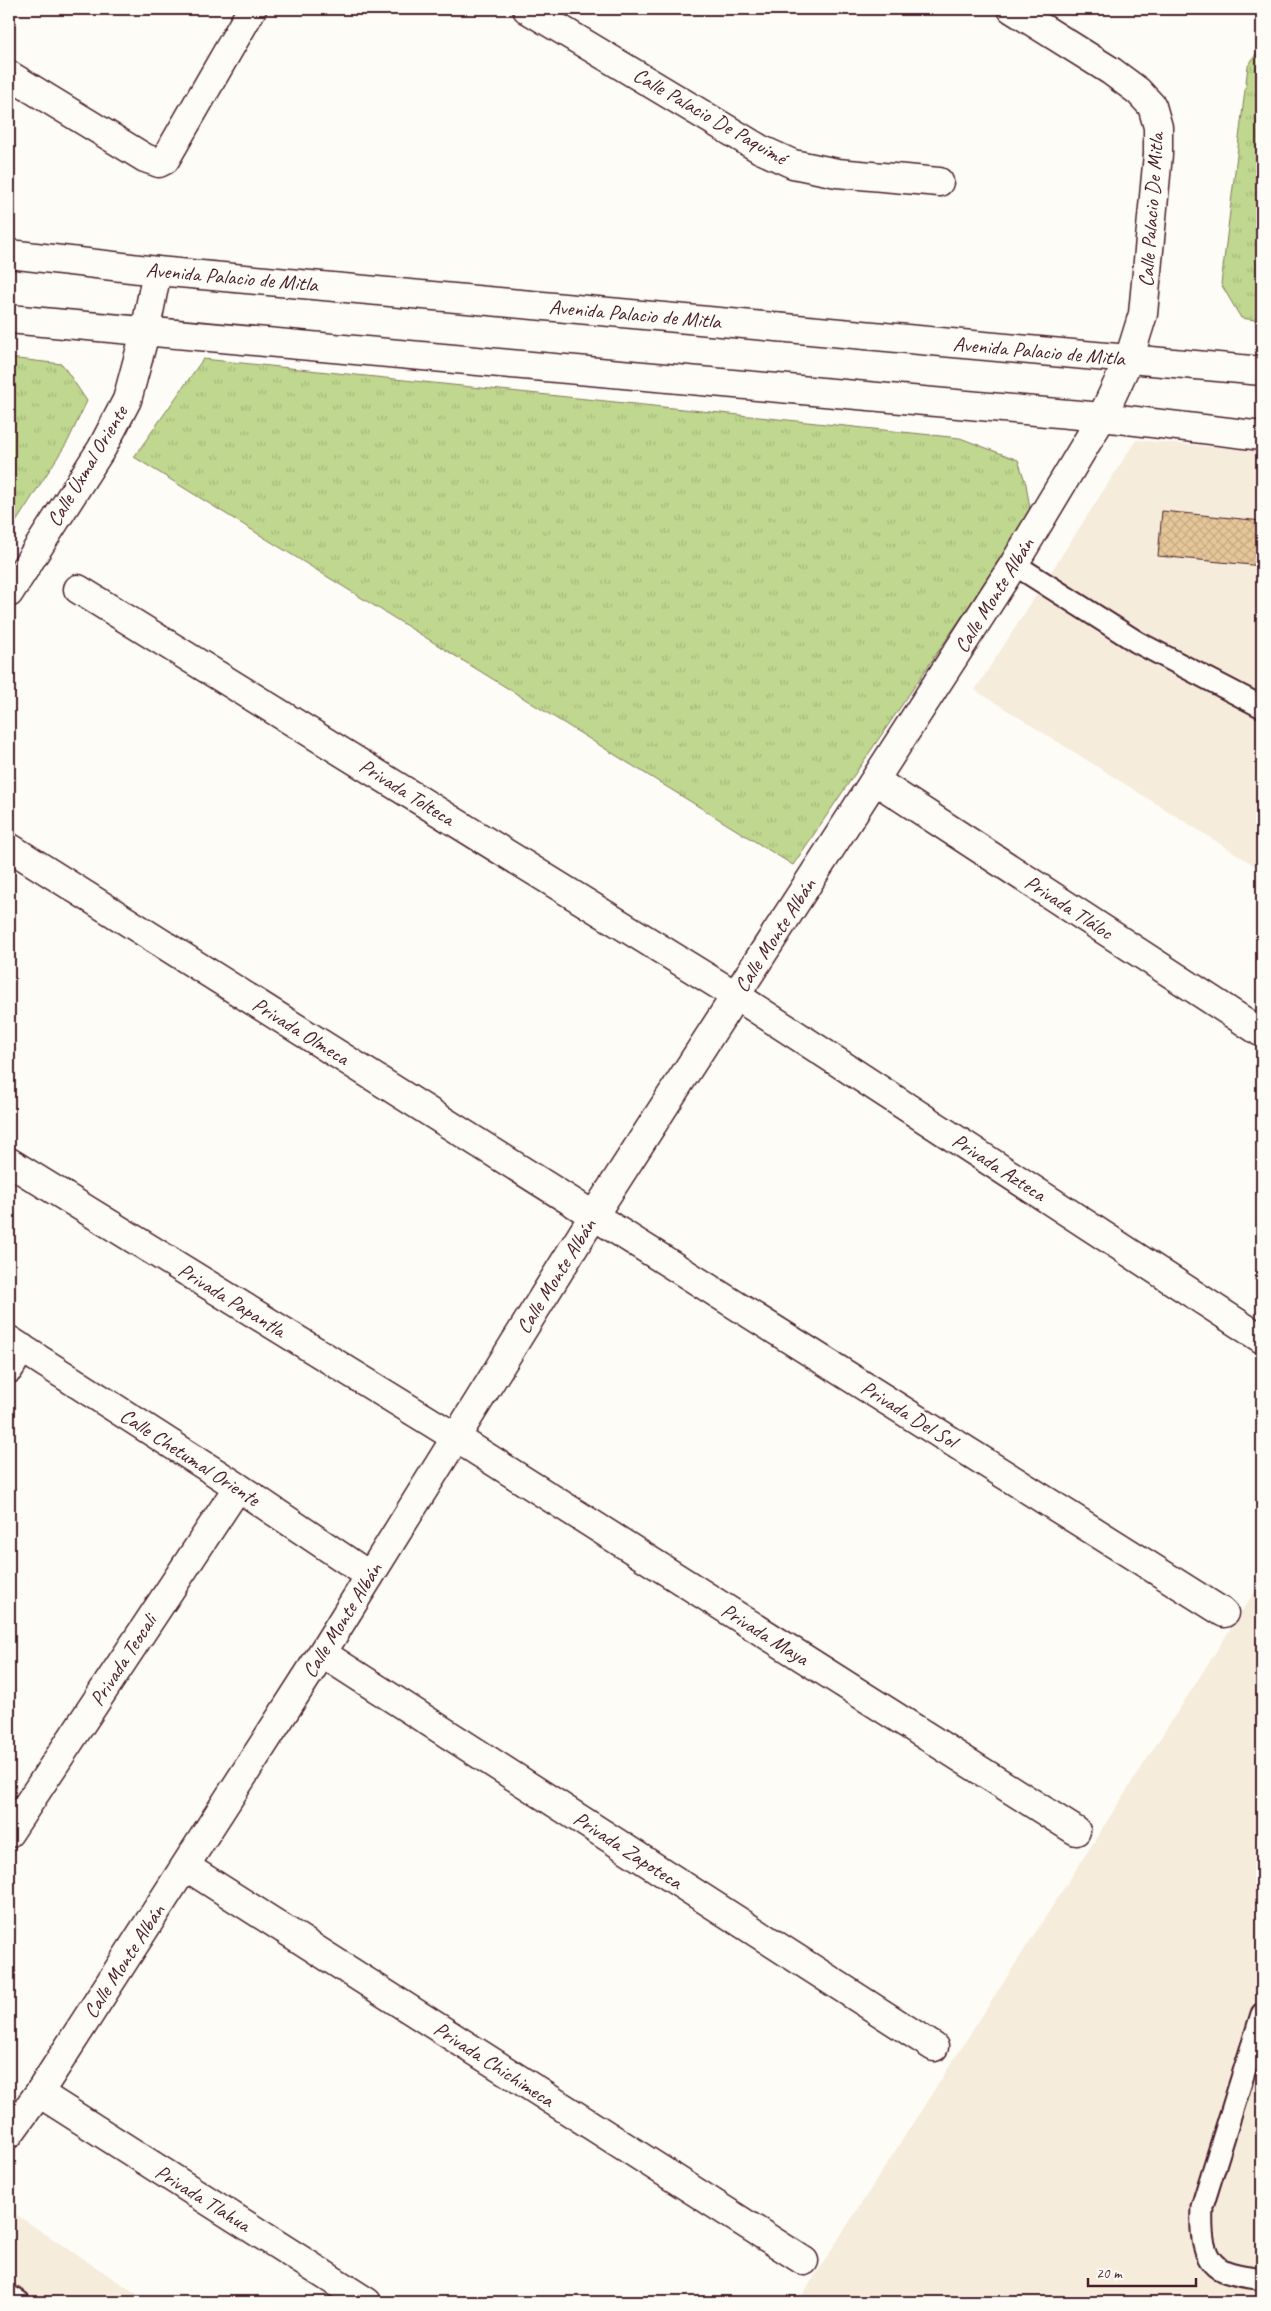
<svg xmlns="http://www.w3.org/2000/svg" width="1271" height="2311" font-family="Caveat,sans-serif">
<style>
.built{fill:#f6ecdb}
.park{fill:url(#park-tufts);stroke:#847b5c}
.building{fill:url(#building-cross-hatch);stroke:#4a1f2b}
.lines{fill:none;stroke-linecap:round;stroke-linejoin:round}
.lane-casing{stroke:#4a1f2b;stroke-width:25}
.street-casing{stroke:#4a1f2b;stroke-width:31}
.secondary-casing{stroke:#4a1f2b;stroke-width:31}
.lane{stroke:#fdfcf7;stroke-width:21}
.street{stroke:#fdfcf7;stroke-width:28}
.secondary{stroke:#fdfcf7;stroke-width:28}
.labels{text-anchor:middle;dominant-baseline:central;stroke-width:4.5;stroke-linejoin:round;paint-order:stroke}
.street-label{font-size:21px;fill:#4a1f2b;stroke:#fdfcf7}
</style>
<defs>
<pattern id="park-tufts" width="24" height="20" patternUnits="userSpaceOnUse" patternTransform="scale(1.25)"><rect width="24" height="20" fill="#bfd78e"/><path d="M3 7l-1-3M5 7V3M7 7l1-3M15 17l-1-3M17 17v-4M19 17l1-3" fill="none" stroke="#a6b87b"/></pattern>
<pattern id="building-cross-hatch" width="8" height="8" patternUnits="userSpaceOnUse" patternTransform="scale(1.25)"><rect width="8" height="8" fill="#e6c799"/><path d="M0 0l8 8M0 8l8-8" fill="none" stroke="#c7aa84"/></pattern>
</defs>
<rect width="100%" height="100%" fill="#fdfcf7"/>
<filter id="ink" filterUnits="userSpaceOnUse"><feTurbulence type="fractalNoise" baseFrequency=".02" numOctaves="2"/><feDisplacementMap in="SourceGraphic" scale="10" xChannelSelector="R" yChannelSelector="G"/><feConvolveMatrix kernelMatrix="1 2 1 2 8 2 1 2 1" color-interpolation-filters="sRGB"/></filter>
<g filter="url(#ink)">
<path class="built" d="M1136 440 1262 451V870L975 690Z
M1262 1580V2302H798Z
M9 2210 149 2302H9Z"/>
<path class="park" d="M1262 45V321L1241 318 1221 284 1248 66Z
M9 358 62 364 87 401 68 441 9 533Z
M203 359 960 438 1018 460 1026 484 1031 515 793 865 134 457Z"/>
<path class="building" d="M1162 511 1262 521V566L1158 556Z"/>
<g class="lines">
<g class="lane-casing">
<path id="lane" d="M1014 564 1137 642 1262 707
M1262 2014 1202 2207C1201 2229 1200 2264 1227 2272 1238 2276 1251 2277 1262 2279
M9 2296 19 2302"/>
</g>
<g class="street-casing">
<path id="street" d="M527 9 760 149 793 164 837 173 939 182
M9 75 145 158 159 163 165 160 252 9
M78 589 735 995 1262 1339
M9 593 102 448 127 400 145 333 157 271
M876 781 1262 1033
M9 847 1224 1613
M9 1162 455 1437 1076 1831
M9 1340 238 1487 370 1576
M9 1369 22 1348
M322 1653 934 2047
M9 1833 238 1487
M185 1866 804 2261
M39 2093 367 2302
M9 2134 39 2093 322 1653 594 1215 1014 564 1102 417 1129 359 1143 314 1158 154V127L1152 106 1138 91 1111 71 1012 9"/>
</g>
<g class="secondary-casing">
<path id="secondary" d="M9 254 157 271 1262 371
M9 319 1102 417 1262 436"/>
</g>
<use href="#lane" class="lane"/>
<use href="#street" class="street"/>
<use href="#secondary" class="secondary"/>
</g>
</g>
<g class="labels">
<g class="street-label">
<text transform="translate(710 116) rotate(30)">Calle Palacio De Paquimé</text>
<text transform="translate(1151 210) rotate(-86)">Calle Palacio De Mitla</text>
<text transform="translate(232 277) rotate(5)">Avenida Palacio de Mitla</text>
<text transform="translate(635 314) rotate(5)">Avenida Palacio de Mitla</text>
<text transform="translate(1039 351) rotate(5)">Avenida Palacio de Mitla</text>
<text transform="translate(87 466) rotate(-59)">Calle Uxmal Oriente</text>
<text transform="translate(994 595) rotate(-58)">Calle Monte Albán</text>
<text transform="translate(407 792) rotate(32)">Privada Tolteca</text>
<text transform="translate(1069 907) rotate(33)">Privada Tláloc</text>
<text transform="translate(775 935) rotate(-57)">Calle Monte Albán</text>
<text transform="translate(301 1031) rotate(32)">Privada Olmeca</text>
<text transform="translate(999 1167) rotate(33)">Privada Azteca</text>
<text transform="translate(556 1276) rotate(-58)">Calle Monte Albán</text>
<text transform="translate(232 1300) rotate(32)">Privada Papantla</text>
<text transform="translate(909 1414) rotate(32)">Privada Del Sol</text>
<text transform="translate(190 1457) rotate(33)">Calle Chetumal Oriente</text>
<text transform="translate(342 1620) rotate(-58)">Calle Monte Albán</text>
<text transform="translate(765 1634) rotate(32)">Privada Maya</text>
<text transform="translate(123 1660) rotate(-57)">Privada Teocali</text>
<text transform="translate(628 1850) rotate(33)">Privada Zapoteca</text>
<text transform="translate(124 1961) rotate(-57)">Calle Monte Albán</text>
<text transform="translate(494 2064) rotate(33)">Privada Chichimeca</text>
<text transform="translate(203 2198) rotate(32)">Privada Tlahua</text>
</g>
</g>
<rect width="1271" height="2311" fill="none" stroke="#fdfcf7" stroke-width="30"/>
<rect x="15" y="15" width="1241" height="2281" fill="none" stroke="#4a1f2b" stroke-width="2" filter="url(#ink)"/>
<path d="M1088 2278v8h108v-8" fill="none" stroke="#4a1f2b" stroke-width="2.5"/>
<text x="1096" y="2278" font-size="15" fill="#4a1f2b" stroke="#fdfcf7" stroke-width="4" paint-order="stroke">20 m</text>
</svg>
